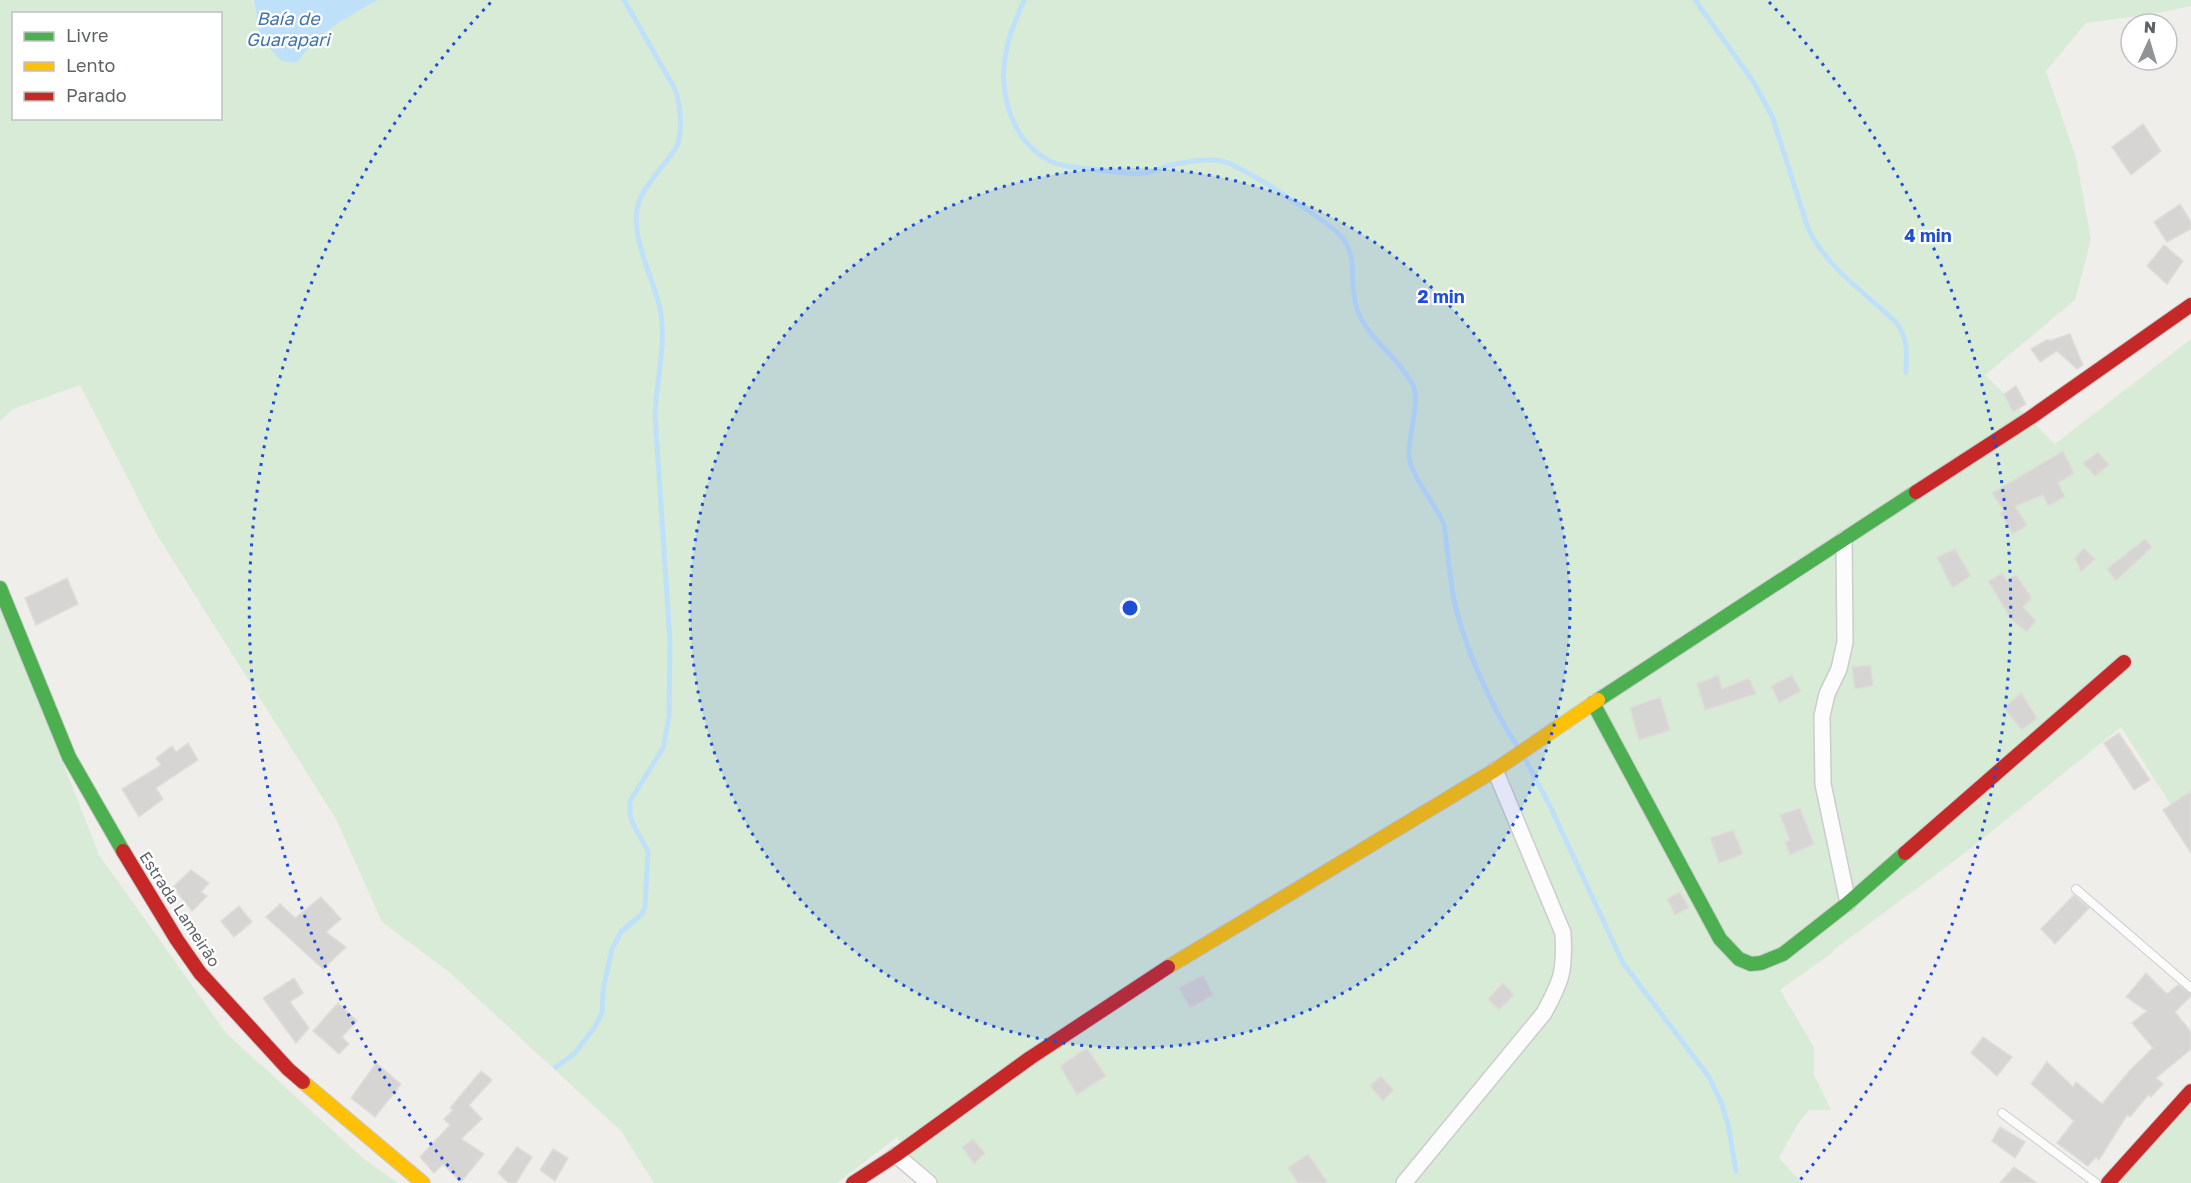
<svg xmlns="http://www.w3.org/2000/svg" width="2191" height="1183" font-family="'Golos Text',sans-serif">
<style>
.green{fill:#d8ebd6;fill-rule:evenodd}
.water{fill:#bfe0f9}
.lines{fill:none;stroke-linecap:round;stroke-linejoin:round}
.stream{stroke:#bfe0f9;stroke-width:5}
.building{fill:#d6d5d3;stroke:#deddd9;stroke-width:1.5}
.lane-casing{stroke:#cbcccc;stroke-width:10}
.street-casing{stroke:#cbcccc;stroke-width:18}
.fast-casing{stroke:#cacacb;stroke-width:16}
.slow-casing{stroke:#cacacb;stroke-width:16}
.jam-casing{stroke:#cacacb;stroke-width:16}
.lane{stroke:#fdfcfc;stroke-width:8}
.street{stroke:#fdfcfc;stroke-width:15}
.fast{stroke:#4caf50;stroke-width:14}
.slow{stroke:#ffc107;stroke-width:14}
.jam{stroke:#c62828;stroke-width:14}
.ring{fill:none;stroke:#1d4ed8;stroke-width:3;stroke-dasharray:3 6}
.labels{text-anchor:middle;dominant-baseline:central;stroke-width:4.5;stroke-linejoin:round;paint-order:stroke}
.street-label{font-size:16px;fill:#5f6368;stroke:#fff}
.water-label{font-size:18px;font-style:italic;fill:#4174aa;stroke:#fff}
.centre{fill:#1d4ed8;stroke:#fff;stroke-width:3}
.ring-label{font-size:18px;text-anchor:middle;font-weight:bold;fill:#1d4ed8;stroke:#fff;stroke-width:4.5;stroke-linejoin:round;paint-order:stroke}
</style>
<rect width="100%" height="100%" fill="#efeeea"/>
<path class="green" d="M0 0H254L260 37 309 46 344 18 379 0H2191V6L2153 14 2086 23 2046 71 2076 158 2091 239 2075 300 1985 375 2055 444 2191 339V832L2189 833 2121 727 1961 856 1836 948 1832 953 1780 990 1814 1047V1075L1831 1110H1809L1797 1125 1779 1158 1802 1183H930L918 1171 897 1137 837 1183H654L621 1131 448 971 382 922 336 819 157 535 80 385 13 409 0 421ZM14 14H220V118H14Z
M0 600 99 855 226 1033 364 1159 398 1183H0Z
M2191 1103V1183H2117Z"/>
<path class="water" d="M254 0H379C347 16 318 33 297 63L281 61 260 37Z"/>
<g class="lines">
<path class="stream" d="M1024 0C1018 15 1010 31 1007 47 997 89 1010 141 1050 161 1061 167 1078 167 1091 169 1108 171 1127 175 1145 173 1154 172 1162 167 1171 165 1186 162 1205 158 1221 161 1240 164 1325 220 1340 235 1360 257 1348 284 1357 309 1366 337 1399 358 1413 385 1420 401 1409 434 1409 453 1409 477 1436 502 1444 525 1448 550 1449 575 1454 599 1463 644 1492 709 1518 747
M1695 0 1753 81 1772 116 1808 228C1826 267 1865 293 1896 322 1908 339 1907 352 1906 372
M1523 755 1549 804 1623 963 1709 1077 1721 1102 1728 1124 1736 1171
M556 1067 574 1054 594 1028 602 1013 603 990 612 949 621 932 642 914 645 907 648 851 633 824 630 815V801L663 748 669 716 670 641 655 415C656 382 666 347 661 314 656 281 627 234 639 202 646 182 667 164 678 144 683 125 681 108 675 89L624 0"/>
</g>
<path class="building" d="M2143 124 2161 151 2131 175 2112 147Z
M2180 204 2191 222V229L2167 242 2154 222Z
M2164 245 2183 261 2167 284 2147 266Z
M2070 334 2083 365 2077 369 2057 351 2040 362 2031 349 2048 339 2049 341Z
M2016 386 2026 404 2013 412 2004 394Z
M2063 451 2074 473 2058 483 2065 497 2048 506 2043 495 2015 506 2027 525 2013 534 2000 513 2005 510 2004 511 1992 493Z
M2098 452 2109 465 2095 476 2083 463Z
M2145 539 2152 547 2116 581 2107 569Z
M2084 548 2095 559 2081 572 2075 558Z
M1955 549 1971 576 1952 588 1937 557Z
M2002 573 2007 581 2016 575 2032 598 2023 607 2036 621 2027 632 2011 619 1988 581Z
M67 578 78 604 36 625 25 598Z
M1871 665 1873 686 1855 689 1852 667Z
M1718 675 1722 689 1749 678 1756 694 1705 710 1697 684Z
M1792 675 1801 691 1779 703 1771 686Z
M2021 693 2037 718 2022 730 2004 708Z
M1660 697 1670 730 1639 740 1630 708Z
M2119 733 2150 780 2134 790 2104 743Z
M188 743 198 760 156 788 163 799 139 817 122 789 161 765 156 758 172 746 176 752Z
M2191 791V853L2163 810Z
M1800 808 1814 844 1790 855 1785 842 1790 840 1780 815Z
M1733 830 1743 854 1719 863 1710 838Z
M191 870 209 883 201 892 207 896 192 911 173 887Z
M1680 892 1689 908 1675 915 1667 899Z
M2074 895 2089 908 2055 944 2041 929Z
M321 897 341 919 326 932 346 947 323 969 266 917 280 904 295 918Z
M239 906 252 922 234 937 221 921Z
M2146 973 2167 994 2178 985 2191 994V996L2175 1012 2191 1032V1049L2156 1078 2163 1084 2151 1097 2149 1094 2130 1117 2127 1115 2099 1160 2096 1157 2088 1166 2057 1143 2074 1121 2031 1084 2047 1062 2073 1087 2076 1082 2102 1104 2131 1069 2153 1048 2132 1023 2147 1011 2126 997Z
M1203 975 1213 995 1190 1008 1179 988Z
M294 978 303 993 290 1002 309 1028 296 1043 263 998Z
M1503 983 1514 995 1499 1010 1488 999Z
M338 1003 357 1021 342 1037 349 1044 339 1054 313 1031Z
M1983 1037 2012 1057 1997 1076 1971 1053Z
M1087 1048 1106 1076 1077 1095 1060 1066Z
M376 1063 401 1084 375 1117 351 1098Z
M481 1071 492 1080 469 1105 482 1119 461 1139 484 1154 461 1182 443 1164 434 1173 420 1157 450 1125 444 1119 453 1110 450 1108Z
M1381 1076 1394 1090 1383 1101 1370 1086Z
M2000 1127 2025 1142 2015 1158 1992 1141Z
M973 1139 985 1153 974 1164 962 1147Z
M517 1147 532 1157 516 1183H509L498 1173Z
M553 1149 568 1158 555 1181 540 1170Z
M1308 1154 1328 1183H1298L1288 1168Z
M2014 1167 2037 1183H2000Z"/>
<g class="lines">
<g class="lane-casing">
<path id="lane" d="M2076 889 2191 988
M2002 1113 2096 1183"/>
</g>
<g class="street-casing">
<path id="street" d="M1844 539 1845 642 1839 669 1827 694 1822 716 1823 784 1848 903
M896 1155 929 1183
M1404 1183 1544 1013C1562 980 1565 971 1563 933L1495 770"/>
</g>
<g class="fast-casing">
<path id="fast" d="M0 588 69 757 123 851
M1598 700 1916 492
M1593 703 1720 939 1739 959 1751 964 1761 963 1783 954 1848 903 1905 853"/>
</g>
<g class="slow-casing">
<path id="slow" d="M1168 967 1495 770 1598 700
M303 1082 423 1183"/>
</g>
<g class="jam-casing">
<path id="jam" d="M1916 492 2030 418 2191 305
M123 851 177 940 200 973 288 1069 303 1082
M1905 853 2124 662
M853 1183 896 1155 1030 1058 1168 967
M2108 1183 2191 1091"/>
</g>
<use href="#lane" class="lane"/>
<use href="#street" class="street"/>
<use href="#fast" class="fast"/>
<use href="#slow" class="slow"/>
<use href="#jam" class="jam"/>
</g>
<circle cx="1130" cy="608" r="440" fill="#1d4ed8" fill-opacity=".12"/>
<g class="ring">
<circle cx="1130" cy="608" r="440"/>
<path d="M460 1180A881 881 0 0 1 491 2M1769 2A881 881 0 0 1 1800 1180"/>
</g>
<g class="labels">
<g class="street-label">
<text transform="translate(180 909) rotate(57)">Estrada Lameirão</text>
</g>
<g class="water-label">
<text x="288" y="18">Baía de<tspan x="288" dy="21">Guarapari</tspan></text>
</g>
</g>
<circle cx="1130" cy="608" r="9" class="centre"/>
<g class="ring-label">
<text x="1928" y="242">4 min</text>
<text x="1441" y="303">2 min</text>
</g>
<rect x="12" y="12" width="210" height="108" fill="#ffffff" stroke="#bfc1c3" stroke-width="1.5"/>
<rect x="24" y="32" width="30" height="9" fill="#4caf50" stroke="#bfc1c3" stroke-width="1.5"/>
<text x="66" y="42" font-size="18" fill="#5f6368">Livre</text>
<rect x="24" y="62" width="30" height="9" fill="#ffc107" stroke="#bfc1c3" stroke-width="1.5"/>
<text x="66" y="72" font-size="18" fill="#5f6368">Lento</text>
<rect x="24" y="92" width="30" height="9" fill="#c62828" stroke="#bfc1c3" stroke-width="1.5"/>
<text x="66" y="102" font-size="18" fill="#5f6368">Parado</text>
<g transform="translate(2149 42) rotate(4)"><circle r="28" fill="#ffffff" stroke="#bfc1c3" stroke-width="1.5"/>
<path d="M0-4.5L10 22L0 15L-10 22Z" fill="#919496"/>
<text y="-9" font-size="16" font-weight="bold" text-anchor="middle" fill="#5f6368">N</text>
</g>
</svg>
